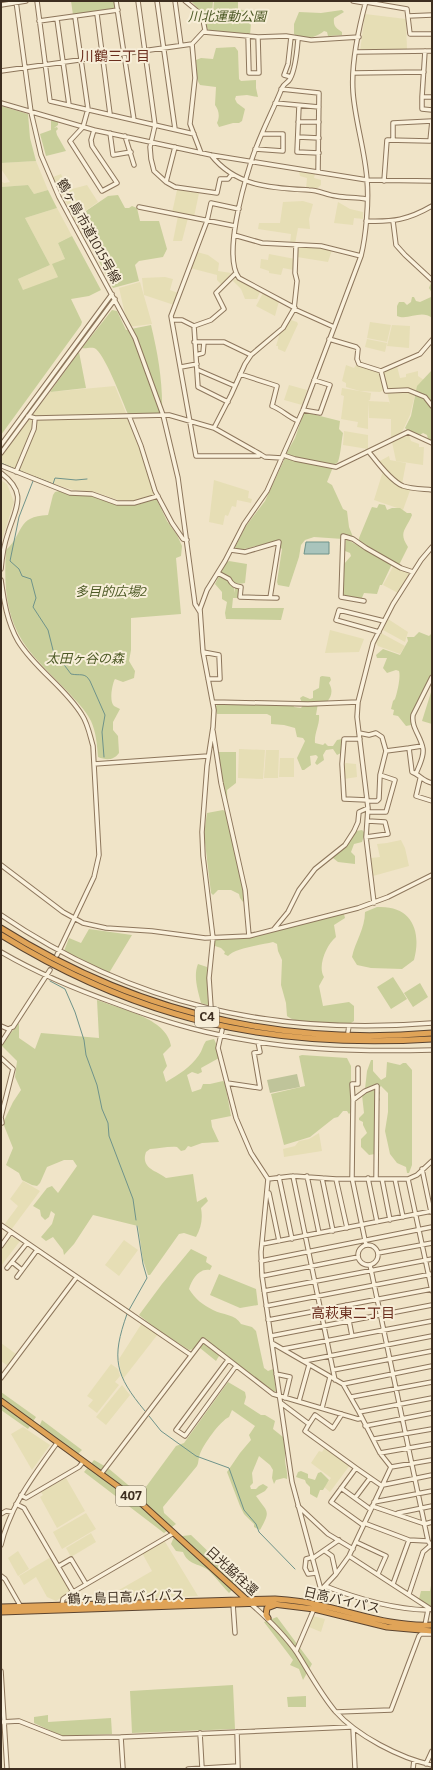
<svg xmlns="http://www.w3.org/2000/svg" width="433" height="1770" font-family="Bitter,'Noto Sans JP',serif">
<style>
.farmland{fill:#e6deb5}
.green{fill:#c9cf9b}
.cemetery{fill:#bfc49a}
.water{fill:#a9c4bc;stroke:#6f938a}
.lines{fill:none;stroke-linecap:round;stroke-linejoin:round}
.stream{stroke:#6f938a;stroke-width:1}
.minor-casing{stroke:#8d765c;stroke-width:5.5}
.highway-casing{stroke:#5b4430;stroke-width:7}
.minor{stroke:#faf1dc;stroke-width:3.5}
.highway{stroke:#e0a458;stroke-width:5}
.labels{text-anchor:middle;dominant-baseline:central;stroke-width:4;stroke-linejoin:round;paint-order:stroke}
.shield{fill:#f7eed8;stroke:#756857;stroke-width:1}
.shield-label{font-size:12px;font-weight:bold;fill:#3d2e20}
.park-label{font-size:13px;font-style:italic;fill:#4d5a26;stroke:#f7eed8}
.street-label{font-size:13px;fill:#3d2e20;stroke:#f7eed8}
.neighbourhood-label{font-size:14px;fill:#6b2e1e;stroke:#f7eed8}
</style>
<rect width="100%" height="100%" fill="#f0e4c8"/>
<path class="farmland" d="M365 14 406 19 407 49 360 51Z
M36 161 48 190 34 194 28 185 1 187V181L4 183 10 182 1 169V163Z
M299 172 315 174 314 178 321 180V185L315 190 306 189 307 178 300 176Z
M61 174 68 190 87 185 98 202 84 212 89 222 79 227 53 177Z
M177 190 199 193 194 217 172 213Z
M303 201 313 204 309 219 310 229 298 228 295 244H290L291 234 258 229 259 223H280L283 202Z
M338 202 350 209 363 212V219L354 218 353 225 334 223Z
M57 208 72 236 58 243 65 259 58 277 23 291 18 279 50 265 25 218Z
M178 216 188 218 182 241H173Z
M296 246 318 247 332 250 328 262 297 257Z
M197 252 208 255 219 263 218 271 231 273 222 285 217 280V275L190 268Z
M269 254 295 259 293 270 283 268 281 275 269 273V271L260 268 261 259 268 260Z
M165 277 173 279 170 290 178 293 174 305 144 295 142 278Z
M235 278 260 292 257 299H245L241 289 233 281Z
M140 282 152 324 128 327 119 288Z
M263 293 279 301 275 316 256 306Z
M291 320 297 322 298 324 285 352 278 349V346H276L279 336 278 335Z
M370 322 391 325 387 342 367 338Z
M392 325 410 326 409 348 387 346Z
M367 339 387 343 385 352 365 347Z
M357 364 380 373 384 390 380 392 360 391 346 387V383L342 381 346 365 354 368Z
M397 366 400 378 406 377V374L418 371V376L424 380 415 393 405 388 387 390 382 371Z
M289 385 307 390 302 405 284 400Z
M115 386 140 447 156 495 138 501 118 500 95 492 74 490 63 487 1 464V457L50 392Z
M342 388 371 393 370 400 368 401 389 402 390 404 387 392 408 391 415 395 410 415 403 430 398 436 391 439V419L369 418 368 402V429L357 427 358 422 341 419 344 396 341 395Z
M344 431 368 435V449L343 445Z
M407 434 409 435 411 441 419 444V447H424L423 465 396 461 392 442Z
M389 456 390 460 406 463 402 484 378 462Z
M383 471 392 480 411 488 403 510 374 500Z
M1 480 7 484 14 502 1 543Z
M214 480 249 491 248 498 252 499 251 503 237 500 236 507 232 506 228 516 225 515 223 525 209 522Z
M394 565 410 572 398 593 383 585Z
M388 619 408 632 405 642 383 630Z
M330 630 364 639 359 652 325 653Z
M381 633 405 646 400 654 378 646 376 643Z
M239 749 265 750 263 779 238 778Z
M266 750H279L278 778H264Z
M280 758H294V777H279Z
M346 763 356 764 357 777 344 779 343 764Z
M401 840 405 848 409 866 373 876 371 858 380 857 377 844 387 843Z
M319 1133 322 1151 284 1157 283 1149 295 1146 299 1141 309 1139Z
M23 1181 40 1191 11 1230 4 1225 18 1206 10 1199Z
M10 1236 20 1241 1 1266V1248Z
M124 1240 138 1250 119 1276 105 1265Z
M142 1323 158 1334 123 1379 121 1374 119 1359Z
M1 1343 16 1354 8 1366 1 1361Z
M111 1364 118 1369 120 1376 115 1382 119 1385 97 1413 88 1406 93 1400 87 1396Z
M122 1385 130 1395 106 1425 96 1417Z
M23 1427 50 1445 32 1470 11 1434Z
M325 1447 350 1465 330 1492 324 1487 331 1478 311 1463 319 1451 322 1452Z
M66 1478 85 1511 57 1528 40 1497 43 1495 41 1492Z
M86 1513 96 1529 62 1549 53 1532Z
M91 1533 96 1542 71 1557 66 1548Z
M164 1540 198 1596 125 1599 119 1590 152 1571 142 1553Z
M18 1551 29 1569 18 1576 8 1558Z
M51 1557 72 1591 56 1601 47 1597 36 1577 24 1585 19 1576Z
M313 1616 325 1619 321 1632 309 1627Z"/>
<path class="green" d="M71 1H116V9L73 15Z
M191 1H213L212 13 203 14Z
M214 1H238V9L252 12 250 35 208 31 204 15 213 13Z
M342 10 344 12 334 18C333 26 336 28 342 32V35L328 36 327 32 324 31C317 37 302 42 294 34V24L299 12 321 13Z
M235 47 238 51 239 79 241 81 256 80V88L258 97 247 95 236 96 235 99 237 103 245 109 242 121 239 123H233L219 127 217 123C220 117 219 110 215 105L216 87 200 85C195 78 197 69 196 60L201 58 213 59 216 48Z
M1 106 28 114 30 138 36 161 1 163Z
M51 120 58 122V125L54 128 57 127 58 129 56 131 57 135 66 151 46 156 40 134 51 130Z
M28 185 34 194 48 190 57 208 25 218 50 265 18 279 23 290 58 277 52 264 65 259 58 243 72 236 101 290 89 296 71 299 82 322 81 325 1 435V187Z
M118 195 125 208H129L132 206 137 208 140 221H159L167 249 163 257 139 261 135 265 139 281 113 288 81 227 89 222 86 211 108 196Z
M432 280V318C421 309 408 321 397 316V306L399 302H404L407 305 411 302 412 297H414L416 301 420 302 431 297 432 293 429 288Z
M112 310 117 311 126 330 151 325C158 354 163 383 162 413L128 414C123 403 104 351 94 348 90 347 85 349 82 348Z
M79 352 86 388 50 392Z
M432 370V441L428 439 427 435 423 433 420 435 407 430 405 428 411 416 417 386Z
M304 412 340 421 339 429 343 433C341 443 341 453 338 462L334 465 295 458 286 454 295 438Z
M287 457 333 467 327 482 332 485 343 509 347 511 349 527 353 537 344 535 343 539 314 537 305 540 301 545 299 557 289 587 278 585 277 582 282 549 279 546C274 546 271 545 266 545 256 544 247 551 234 549L246 526 265 501 285 458Z
M59 491C70 495 79 493 90 494 105 497 117 506 133 505 141 505 148 499 157 500L167 521 177 535 182 546 181 556 176 558 181 614 131 618V650L129 661 135 671 134 678 123 682 115 679C112 684 109 702 114 706 116 707 118 708 120 709L113 722V730L118 736 119 753C113 761 106 760 98 757 97 744 96 732 91 721 85 709 76 701 68 692 53 676 35 660 23 642 5 614 4 582 6 550 24 534 16 516 48 515L53 495 55 492Z
M379 504 385 505 387 510 392 508H400L407 513H411L412 515C406 530 398 532 408 547L399 565 359 542V538L371 509 372 507 377 508Z
M346 539 392 564 382 585H380L377 594 364 593 361 600 343 596 344 564 351 556 350 553 345 551Z
M229 561 247 564 245 583C234 586 230 580 221 573L226 563Z
M219 576 227 579 234 588V593L235 588H239L238 598H233L232 608H284L281 620 226 619 225 613 227 602 222 599V592L215 584Z
M419 632 429 636 432 633V672L412 715 411 725 406 726 398 716 393 715 394 710 391 709 393 701 395 699C397 693 401 677 399 671L396 670 387 673 383 668 387 658H377L376 655 383 649 400 655 408 641 407 637H414Z
M322 676 330 677 331 680 329 683C333 690 332 696 327 702L318 703 316 715H319C320 725 314 733 315 743L323 745 325 743 328 746H333L337 740 342 739 341 753 337 755 333 749 326 750 323 755 324 760 317 765 315 763 318 757 316 755 310 756 311 765 304 770H302L297 758 305 741 303 738 297 737 295 728 284 725 271 724V716L267 714H217L215 707 218 704 293 705 294 707 301 708 303 705 300 698 303 696 310 699 313 698V691L319 688 320 677Z
M432 689V724L422 721Z
M218 752H236V783L227 790 228 820 244 890 245 899 243 902 240 898 239 894 231 890H218L213 895 211 893 204 834 207 813 223 810 226 812Z
M362 830 365 833 362 842 354 844 351 852 355 856V864L338 862 333 858V852L340 848 348 836 356 831Z
M377 907C411 905 422 930 414 960L402 969 371 968 357 965 352 957C355 942 365 929 365 912Z
M344 914 345 918 334 925 336 937C327 944 317 966 324 977L319 986 323 1006 349 1002 354 1006V1021L351 1023C338 1024 296 1025 287 1016L286 1003 281 985 282 960 278 951 277 944 273 942C261 945 235 948 228 956L224 954 225 952 221 948 215 946 214 939 250 937Z
M89 929 132 935 109 973 64 951 69 938 81 943Z
M198 964 207 967 208 1005 201 1003C198 991 193 976 198 964Z
M393 977 407 999 391 1009 377 987Z
M420 983 428 997 413 1007 404 993Z
M97 1000C120 1009 167 1018 171 1046L163 1054 167 1066 163 1072 166 1082C178 1075 191 1067 199 1055 202 1051 203 1045 206 1041L214 1039 219 1050V1058L201 1068 202 1072 198 1074 192 1072 187 1075 192 1092 201 1089 203 1084H210L223 1081 225 1083 231 1116 211 1120 212 1127 219 1142 202 1143 191 1147 188 1146 185 1150 181 1151 177 1147C168 1146 159 1149 150 1149L146 1152C140 1169 158 1171 166 1178L193 1174 197 1202 206 1197 208 1201 201 1208C203 1219 201 1228 196 1237L184 1233 179 1234 150 1275H148L143 1260 138 1226 93 1215 74 1244 64 1255 63 1250 53 1237 46 1241 41 1237 52 1224 55 1214 51 1211 49 1217 45 1220 41 1216 40 1210 33 1206 47 1188 52 1186 58 1193 77 1166 73 1160H64L47 1167 40 1183 37 1186 32 1185 22 1180 19 1173 6 1165 13 1148 3 1123 13 1102 21 1090 15 1077 17 1061 1 1045 19 1023V1038L35 1049 41 1033 99 1038Z
M302 1055 347 1058 351 1066V1112L349 1114 347 1111H343L338 1117 334 1118 310 1137 284 1145 271 1094 305 1086 299 1056Z
M371 1060H373V1071L381 1080 386 1077 387 1062 400 1065 403 1063H406L412 1070V1165L409 1173H407L406 1167 397 1163 390 1154 385 1131 388 1112V1093L381 1086 378 1089 380 1093 378 1097 380 1099 378 1104 379 1114 375 1154 369 1155 361 1147V1139L367 1133 363 1125V1122L359 1120V1118L364 1113 362 1095 365 1089 367 1071Z
M191 1249 207 1257 206 1262 212 1266 210 1270C199 1268 192 1279 189 1289 195 1299 203 1305 213 1310 223 1315 235 1314 241 1324L252 1327 256 1331 264 1368 268 1371 273 1369 276 1391 273 1392C259 1378 239 1368 224 1354L219 1356 216 1361 200 1348 189 1350 158 1330 139 1315 162 1284Z
M219 1274 256 1289 258 1305 240 1308 210 1295Z
M228 1382 245 1392 246 1397 244 1404 261 1415H265L275 1421 273 1429 283 1437C285 1445 285 1451 285 1459 285 1466 288 1472 287 1479L284 1478 276 1480 274 1484 272 1478 273 1470 270 1465 259 1456 252 1473 253 1483 250 1486 251 1489H256L259 1486 263 1484 268 1487 265 1491 256 1496C268 1513 271 1510 260 1530L254 1527V1524L244 1514 240 1506 227 1472 240 1453 251 1440 249 1435 255 1426 232 1410 229 1417C220 1421 203 1445 200 1454 198 1459 199 1462 197 1466L163 1507 164 1513 176 1524 164 1533 84 1472 94 1460 108 1468 140 1495 176 1446 184 1443Z
M1 1392 36 1417 28 1429 1 1410Z
M42 1420 82 1450 78 1454 39 1427Z
M301 1471 308 1474V1478L315 1480 318 1473 321 1472 329 1480 323 1490H320L317 1498 310 1494V1487L306 1483 305 1480 296 1477 298 1472Z
M191 1535 240 1582 229 1593C222 1586 215 1576 208 1570 198 1563 188 1565 183 1552L176 1551 171 1544 174 1537Z
M432 1580V1608L419 1599 421 1591H430Z
M277 1617 312 1664 303 1680 299 1669 290 1665 293 1660 264 1622Z
M233 1685 235 1729 132 1733 130 1691Z
M306 1696V1707H288L287 1697Z
M48 1715V1722L111 1718 112 1734 62 1736 34 1723V1717Z"/>
<path class="cemetery" d="M297 1074 300 1087 270 1093 267 1080Z"/>
<path class="water" d="M306 542H329V554H304Z"/>
<g class="lines">
<path class="stream" d="M1 463 15 469
M18 470 35 478
M35 477 53 484 55 478 76 480 87 479
M33 481 19 517 10 561 19 569 22 576 31 579 36 598 33 607 48 630 53 650 71 674C80 676 85 672 90 681L105 715 102 732 104 757
M50 981 65 989 75 1012 84 1040 86 1055 97 1085 102 1109 108 1123 109 1136 133 1199 136 1220
M129 1310 147 1278 143 1264 137 1226
M127 1314C111 1359 115 1375 145 1411
M149 1416 161 1431 196 1456 229 1468 244 1510 256 1524 259 1532 295 1569"/>
<g class="minor-casing">
<path id="minor" d="M16 1 31 112 41 155 59 197 135 338 163 415 178 478 195 604 200 612
M37 1 50 101 194 134
M116 1 134 120
M138 1 155 125 150 147 151 159 154 171 166 182
M157 1 175 129
M175 1 181 45
M185 1 202 15 205 30 192 44 195 78 190 124 201 153
M353 1 365 3
M366 2 407 9 410 34H432
M1 5 26 1
M97 14 110 114
M408 16 432 15
M75 17 88 109 83 127 70 141 102 191 117 183 92 146 91 140 94 130
M57 19 69 105
M39 21 118 10
M204 32 258 37 286 36 311 40 359 37
M248 36 249 73H259L258 37
M356 52 432 51
M1 71 192 44
M353 73 424 72
M291 77 284 75 288 64 291 37
M281 89 319 93 318 172
M422 97 425 51
M432 97H422V109L432 110
M1 103 94 130 211 155 367 180 432 181
M275 103 319 107
M299 106 297 152 319 153
M298 122H319
M110 133 113 155 131 152
M125 136 134 165
M298 137 319 138
M175 147 166 182 175 187 217 193 220 179H228L232 174
M255 149 283 151V134H262
M211 155C236 187 272 188 309 190 318 190 327 195 336 196 346 198 356 197 366 199
M384 181 387 140 430 141 432 121 393 123V139
M139 207 235 226
M239 209 211 203 207 221 171 316 196 456H259L260 454 265 457 282 458
M366 221C393 222 408 220 432 206
M393 221 396 245 405 255 432 280
M234 235 262 243 321 246 361 256
M295 308 239 278C223 257 243 187 251 162 259 136 272 113 282 88 284 83 288 83 290 79 296 68 297 51 298 39
M294 309 334 327
M173 320H182L194 326 211 320 224 309 216 293 235 274
M194 326 198 387 228 402
M329 339 356 347 358 349 357 359 359 364 381 371 420 354 432 340
M194 342H204L203 353 196 355
M204 342H224L251 355
M181 367 197 364
M198 370 235 386
M381 371 386 391 408 390 425 397 432 406
M240 374 277 386 272 406C281 409 288 417 298 421
M303 410 320 413 330 385 314 380
M129 416 141 446 155 491 172 523 183 539 187 540
M35 418 169 415 214 428 260 454
M214 428 231 395 245 364 251 355 283 328 294 309 297 281 295 273 296 245
M1 445 112 294
M369 452C377 462 391 481 403 486 412 489 423 489 432 490
M1 453 115 299
M283 455 295 459 336 467 408 432 432 443
M2 466 70 493 92 494 117 503H134L158 496
M16 472 34 429 35 418 28 416
M1 473C28 493 16 507 8 533 4 545 2 557 1 569
M231 550 245 552 279 542 270 598
M218 573 229 579C232 585 235 586 241 587L240 597 277 598
M1 580C4 601 7 622 18 641 35 669 65 687 82 715 88 724 90 736 93 746L99 855 94 877 57 955
M364 601 341 597 343 536 353 539 366 548 401 568 413 572
M379 632 336 620 339 610 384 621
M203 652 219 655 220 679H208
M213 702 308 704 358 702
M213 731 221 783 245 890 249 936
M359 733 369 735 376 733 382 737 386 751 380 775 395 780 386 812H368
M360 739H344L342 764 344 799 367 800
M409 748 422 746
M386 751 409 748 412 772C419 774 422 781 432 783
M94 764 208 756
M416 774C419 765 424 758 423 749 421 736 411 728 413 715L432 677
M420 779 416 796 432 801
M367 801H377L379 799 380 775
M366 837 388 834 385 822 368 821
M1 865 63 912 83 923 106 928 152 931 205 938 249 936 358 908 388 897 432 875
M374 903 366 837 368 808 357 717 358 702 373 643 393 604 421 560 432 547
M1 915C133 1005 274 1036 432 1023
M274 929 288 912 299 890 315 869 345 845 354 831 358 822 359 812 368 808
M1 952C37 973 77 990 117 1004 146 1015 176 1025 206 1032 281 1050 356 1052 432 1050
M211 1008 209 978 213 938 203 856 202 832 207 766 213 727 214 710 203 652 200 609 207 590 225 561 244 524 267 491 303 410 361 256C366 236 369 201 367 180 365 150 355 121 353 92 351 65 359 27 366 1
M1 1026 8 1029 13 1027 50 970
M222 1030 218 1048 236 1118 251 1153 268 1179 261 1252 262 1276 292 1482 321 1590 316 1604
M348 1032 349 1026
M1 1043 10 1029
M1 1058 13 1069 1 1117 2 1123
M227 1083 260 1088 254 1053 260 1052 258 1042
M353 1100 352 1084H358V1068
M422 1169 431 1212
M293 1176 335 1380
M307 1176 319 1233
M279 1177 292 1239
M322 1178 333 1231
M368 1178 377 1222
M268 1179 293 1176 336 1179H408L417 1175 432 1161
M336 1179 347 1228
M382 1179 390 1220
M395 1179 403 1217
M408 1179 432 1291
M269 1193 279 1241
M1 1225 191 1355
M262 1244 432 1211
M358 1255a10 10 0 1 1 20 0a10 10 0 1 1-20 0Z
M366 1245 352 1178 353 1100 365 1091 377 1086 376 1179
M1 1246 11 1232
M378 1253 432 1243
M261 1261 432 1227
M12 1262 22 1270
M370 1265 428 1541 432 1547
M7 1268 27 1243
M262 1276 358 1257
M17 1277 37 1250
M264 1291 432 1259
M346 1305 352 1336
M266 1306 432 1274
M268 1320 432 1289
M271 1336 432 1305
M272 1343 343 1384 359 1412 380 1453 391 1467 349 1556 336 1574 321 1590
M283 1349 432 1321
M228 1360 176 1430 185 1436 236 1366
M304 1361 432 1336
M333 1370 432 1351
M276 1374 290 1377 285 1398
M1 1378 76 1278
M343 1384 432 1366
M351 1397 432 1382
M299 1401 309 1365
M281 1403 309 1424 315 1415 333 1428 342 1414
M322 1408 330 1377
M359 1412 432 1398
M309 1424 305 1431 356 1468
M365 1426 432 1413
M374 1439 432 1429
M380 1453 432 1444
M391 1467 432 1460
M101 1474 203 1340 273 1394 358 1419 362 1418
M383 1485 432 1475
M341 1488 370 1509
M21 1495 26 1498 79 1467 83 1462
M355 1498 370 1478
M374 1502 432 1491
M16 1504 24 1508 73 1592
M298 1506 328 1534 353 1549
M372 1506 425 1524 432 1522
M398 1513 432 1506
M1 1514 6 1511 12 1512
M364 1523 409 1540 428 1541
M363 1525 331 1502 356 1468 382 1486
M356 1542 386 1556 378 1574
M1 1545C10 1506 34 1475 57 1443
M325 1551 332 1556 336 1574
M349 1556 432 1610
M313 1557 306 1559 305 1568 308 1574 316 1573
M313 1558 339 1540
M59 1566 71 1559 86 1584
M1 1576 5 1579 21 1607
M393 1584 409 1540
M325 1586C358 1599 391 1609 427 1610
M409 1594 423 1552 431 1545
M233 1604 235 1633
M251 1604C268 1619 284 1634 297 1653 309 1672 320 1693 335 1711 357 1736 400 1758 432 1765
M62 1605 63 1599 73 1592 174 1533
M425 1625 428 1610
M296 1651 314 1609
M1 1671 7 1769
M336 1712 391 1710 419 1636 421 1634H432
M1 1722 19 1721 62 1738 121 1737 351 1727
M353 1728 355 1769
M237 1732 238 1769
M200 1733 202 1768
M121 1737 123 1769
M426 1764 432 1751
M188 1769 238 1766
M413 1769 414 1760"/>
</g>
<g class="highway-casing">
<path id="highway" d="M1 928C134 1012 276 1046 432 1033
M1 935C139 1020 271 1049 432 1039
M1 1401 142 1504 247 1600
M1 1607 275 1599C288 1600 301 1601 314 1604 355 1612 389 1627 432 1625
M1 1612 265 1603 314 1609 387 1627 432 1631
M268 1618 266 1615 267 1608 275 1605"/>
</g>
<use href="#minor" class="minor"/>
<use href="#highway" class="highway"/>
</g>
<g class="labels">
<g class="shield">
<rect x="195" y="1007" width="24" height="20" rx="3"/>
<rect x="116" y="1486" width="30" height="20" rx="3"/>
</g>
<g class="shield-label">
<text x="207" y="1017">C4</text>
<text x="131" y="1496">407</text>
</g>
<g class="park-label">
<text x="227" y="16">川北運動公園</text>
<text x="111" y="591">多目的広場2</text>
<text x="85" y="658">太田ヶ谷の森</text>
</g>
<g class="street-label">
<text transform="translate(89 231) rotate(61)">鶴ヶ島市道1015号線</text>
<text transform="translate(232 1571) rotate(43)">日光脇往還</text>
<text transform="translate(126 1597) rotate(-2)">鶴ヶ島日高バイパス</text>
<text transform="translate(342 1600) rotate(13)">日高バイパス</text>
</g>
<g class="neighbourhood-label">
<text x="115" y="56">川鶴三丁目</text>
<text x="353" y="1313">高萩東二丁目</text>
</g>
</g>
<rect width="433" height="1770" fill="none" stroke="#3d2e20" stroke-width="4"/>
</svg>
